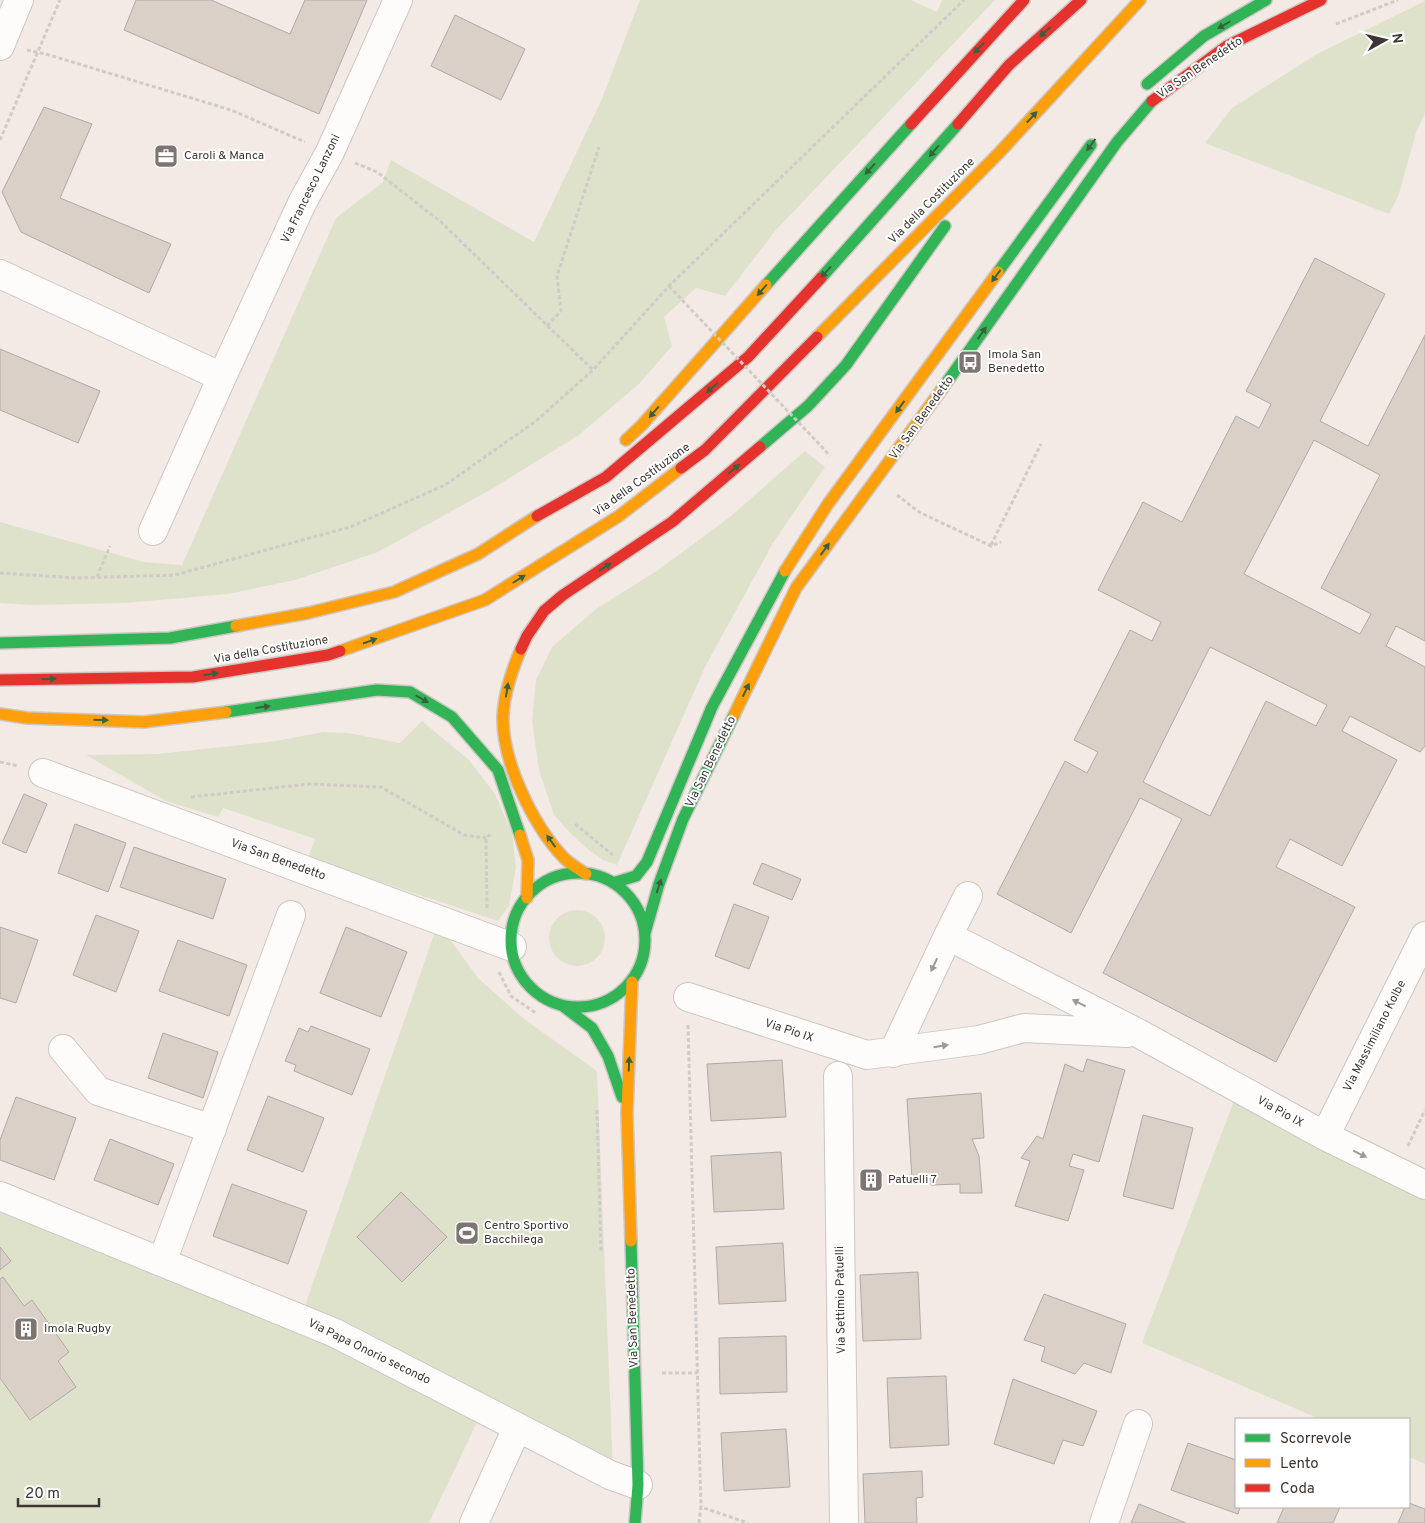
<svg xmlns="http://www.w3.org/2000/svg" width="1425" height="1523" font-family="Overpass,sans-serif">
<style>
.green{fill:#dfe2cb}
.building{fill:#dad0c8;stroke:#afa9a6;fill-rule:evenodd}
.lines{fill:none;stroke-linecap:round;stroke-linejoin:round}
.street-casing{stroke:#cdc6c3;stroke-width:30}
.fast-casing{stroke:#cdc6c3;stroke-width:14}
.slow-casing{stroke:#cdc6c3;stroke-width:14}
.jam-casing{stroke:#cdc6c3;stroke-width:14}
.path{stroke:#cecbc9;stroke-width:3;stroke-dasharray:4 2.5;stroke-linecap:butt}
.street{stroke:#fdfcfb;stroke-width:28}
.fast{stroke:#30b455;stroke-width:11}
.slow{stroke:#ff9f0a;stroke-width:11}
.jam{stroke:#e5322d;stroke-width:11}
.path-bridge{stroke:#cecbc9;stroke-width:3;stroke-dasharray:4 2.5;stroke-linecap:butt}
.oneway{fill:#38623f}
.oneway2{fill:#9c9997}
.labels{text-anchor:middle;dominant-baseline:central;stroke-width:4;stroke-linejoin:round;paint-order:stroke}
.street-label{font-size:12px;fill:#3c3633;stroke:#fff}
.poi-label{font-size:12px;fill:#3c3633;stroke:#fff;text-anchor:start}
</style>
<rect width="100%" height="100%" fill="#f3eae6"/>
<path class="green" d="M640 0H911L937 12 942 0H995L776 230 725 296 696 288 664 317 672 346 640 383 579 435 490 490 378 552 295 580 228 594 126 603 33 605 0 603V522L144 562 182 565 336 218 383 182 391 160 534 242 601 101Z
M1425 1V113L1416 133 1398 197 1389 214 1205 143 1232 108 1317 54Z
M805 451 825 467 773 543 706 665 617 865 603 860 590 851 571 834 554 815 539 770 532 721 536 680 552 647 596 609 658 570 730 517Z
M422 721 469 760 495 794 512 833 516 867 509 906 498 921 308 858 315 839 223 808 218 817 166 801 86 755 157 754 276 741 323 732 348 733 400 743Z
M549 938a28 28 0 1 1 56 0a28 28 0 1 1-56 0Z
M438 923 478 978 524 1019 597 1071 613 1472 482 1412 429 1523H0V1197L298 1326Z
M1238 1090 1425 1188V1464L1409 1457V1419H1320L1142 1343Z"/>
<path class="building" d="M136 0H211L290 34 305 0H367L319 114 124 30Z
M455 15 525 49 501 100 431 66Z
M44 107 92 124 60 198 171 244 149 293 21 232 2 192Z
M1315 258 1385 294 1320 421 1368 446 1425 335V641L1396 626 1386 646 1425 667V746L1420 752 1350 716 1342 731 1397 760 1342 866 1290 839 1276 867 1355 907 1276 1062 1103 973 1182 819 1140 798 1071 933 997 894 1065 761 1087 773 1098 752 1074 740 1130 630 1152 641 1161 622 1098 590 1143 502 1182 522 1236 416 1259 428 1271 404 1246 391ZM1314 440 1380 475 1321 588 1371 614 1360 634 1244 574ZM1210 647 1327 705 1316 726 1266 701 1210 816 1143 782Z
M0 349 100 391 78 443 0 410Z
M24 794 47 804 26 853 2 843Z
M75 824 126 843 108 892 58 873Z
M134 847 226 879 213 919 120 887Z
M762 863 801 879 792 900 753 884Z
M734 904 769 917 749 969 715 956Z
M96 915 139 931 116 992 73 975Z
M0 927 38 940 16 1003 0 998Z
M346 927 407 952 381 1017 320 993Z
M178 940 247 965 229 1016 159 991Z
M311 1026 370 1049 352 1095 294 1071 296 1065 285 1061 299 1028 308 1032Z
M163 1033 218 1052 203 1098 148 1078Z
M1087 1059 1125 1070 1099 1162 1073 1154 1069 1166 1084 1170 1068 1221 1015 1206 1030 1161 1021 1158 1037 1136 1043 1139 1065 1064 1083 1072Z
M782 1060 786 1117 711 1121 707 1064Z
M981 1093 984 1138 972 1139 979 1156 982 1193H960V1184L931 1185 930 1178 912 1179 907 1099Z
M268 1096 324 1118 303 1172 247 1150Z
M16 1097 76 1118 54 1180 0 1160V1140Z
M1143 1115 1193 1128 1173 1209 1123 1196Z
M110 1139 174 1164 158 1205 94 1180Z
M781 1152 784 1209 714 1212 711 1156Z
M879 1170 880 1190 863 1191 862 1171Z
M232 1184 307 1211 288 1264 213 1236Z
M401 1192 447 1237 402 1282 357 1237Z
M783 1243 786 1301 719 1304 716 1247Z
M0 1247 11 1261 0 1270Z
M918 1272 921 1339 863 1341 860 1275Z
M3 1277 24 1306 32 1300 69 1352 58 1361 76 1387 30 1420 0 1378V1279Z
M1044 1294 1126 1324 1111 1373 1084 1363 1075 1374 1041 1361 1045 1347 1024 1340Z
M786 1336 787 1392 720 1394 719 1338Z
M946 1376 949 1445 890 1448 887 1378Z
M1013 1379 1097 1411 1083 1446 1063 1440 1054 1464 994 1444Z
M786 1429 790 1487 724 1491 721 1433Z
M1188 1443 1236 1460V1507H1240L1238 1514 1171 1490Z
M922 1471 923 1497 916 1498 917 1523H865L863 1474Z
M1409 1503 1425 1509V1523H1398L1405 1507H1409Z
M1139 1504 1186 1523H1131Z
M1284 1507H1340L1333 1523H1277Z"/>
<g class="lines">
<g class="street-casing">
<path id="street" d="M0 46 19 0
M0 274 222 377
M153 531 222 377 302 203 330 152 398 0
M43 773 512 947
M948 936 968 896
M688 997 867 1055 979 1040 1024 1028 1127 1033
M63 1049 98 1091 212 1129
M893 1053 948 936 1138 1033 1325 1136 1425 1185
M838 1076 844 1523
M1325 1136 1425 936
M0 1196 335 1333 610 1475 638 1485
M162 1262 291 915
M474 1523 517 1428
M1104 1523 1138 1424"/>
</g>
<g class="fast-casing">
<path id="fast" d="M1147 84 1204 36 1266 0
M998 272 1091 145
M821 278 958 124
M766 285 911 124
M942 389 1117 142 1152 101
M760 447 808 406 846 365 945 226
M0 643 170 638 236 626
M226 712 377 690 410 692 452 717 498 770 520 835
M511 940a67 67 0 1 1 134 0a67 67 0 1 1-134 0Z
M613 883 636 876 647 862 712 707 785 571
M645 933 659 884 683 819 734 715
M563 1006 592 1028 608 1056 622 1097
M631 1241 638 1485 635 1523"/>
</g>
<g class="slow-casing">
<path id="slow" d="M817 337 999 153 1140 0
M626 440 642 425 766 285
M785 571 828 504 998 272
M236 626 308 613 394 592 478 554 537 516
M521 649C512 670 504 692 503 716 502 762 533 825 564 858 570 864 579 869 586 874
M340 651 485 600 619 516 681 468
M0 714 27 718 144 722 226 712
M734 715 796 588 942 389
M520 835 528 860 527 898
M631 1241 627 1113 632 982"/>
</g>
<g class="jam-casing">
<path id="jam" d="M1152 101 1227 46 1321 0
M911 124 1024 0
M958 124 1009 65 1081 0
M681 468 705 450 817 337
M537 516 606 477 748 357 821 278
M521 649 527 636 544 611 563 595 672 522 760 447
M0 680 193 677 328 655 340 651"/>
</g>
<path class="path" d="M1336 24 1398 0
M27 50 49 55 231 110 305 142
M0 140 60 0
M355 163 377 172 441 222 593 370
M669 286 682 300
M547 326 561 311 557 276 599 147
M821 446 830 456
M897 495 919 512 991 546 1001 542
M991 545 1041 444
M0 573 77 578 175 575 350 527 445 485 536 421 593 370 669 286 964 0
M97 577 110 546
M0 762 18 766
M191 797 309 784 381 787 464 835 486 838
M575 824 613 855
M487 908 486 838 491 834
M499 972 511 996 536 1013
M688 1025 701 1507
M597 1110 601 1251
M1408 1146 1425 1110
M662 1373H697
M699 1523 701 1507 748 1523"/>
<use href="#street" class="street"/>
<use href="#fast" class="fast"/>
<use href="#slow" class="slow"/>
<use href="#jam" class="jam"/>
<path class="path-bridge" d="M682 300 821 446"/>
</g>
<defs><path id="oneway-solid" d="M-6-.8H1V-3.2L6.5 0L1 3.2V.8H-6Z" transform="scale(1.25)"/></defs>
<g class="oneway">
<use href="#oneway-solid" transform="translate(1224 25) rotate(150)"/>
<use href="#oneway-solid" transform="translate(1045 32) rotate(138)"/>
<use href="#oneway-solid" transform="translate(979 48) rotate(132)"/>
<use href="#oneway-solid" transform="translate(1032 117) rotate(-47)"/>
<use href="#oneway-solid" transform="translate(1091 145) rotate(126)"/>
<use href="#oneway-solid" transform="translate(934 151) rotate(131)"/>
<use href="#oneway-solid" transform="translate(870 169) rotate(132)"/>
<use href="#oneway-solid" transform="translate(826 272) rotate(132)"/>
<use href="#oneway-solid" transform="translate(996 276) rotate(126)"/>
<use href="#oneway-solid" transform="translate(762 290) rotate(131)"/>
<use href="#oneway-solid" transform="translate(982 333) rotate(-55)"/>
<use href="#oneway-solid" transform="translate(712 388) rotate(139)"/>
<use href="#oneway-solid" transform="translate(900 407) rotate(126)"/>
<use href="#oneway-solid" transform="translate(654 412) rotate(131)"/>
<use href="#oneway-solid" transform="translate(734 469) rotate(-40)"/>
<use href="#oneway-solid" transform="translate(825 549) rotate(-54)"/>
<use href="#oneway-solid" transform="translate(605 567) rotate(-34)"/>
<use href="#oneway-solid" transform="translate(519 579) rotate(-32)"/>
<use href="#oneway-solid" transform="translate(370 641) rotate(-19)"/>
<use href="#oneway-solid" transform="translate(211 674) rotate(-9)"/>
<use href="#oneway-solid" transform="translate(49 679) rotate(-1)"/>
<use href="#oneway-solid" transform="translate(507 690) rotate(-81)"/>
<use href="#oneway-solid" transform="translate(746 690) rotate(-64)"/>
<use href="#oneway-solid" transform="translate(422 699) rotate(30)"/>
<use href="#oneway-solid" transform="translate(263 707) rotate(-7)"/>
<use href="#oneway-solid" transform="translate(101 720) rotate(2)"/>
<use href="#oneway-solid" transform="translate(551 841) rotate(-126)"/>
<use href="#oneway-solid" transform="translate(659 886) rotate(-72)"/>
<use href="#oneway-solid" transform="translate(629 1064) rotate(-88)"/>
</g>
<g class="oneway2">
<use href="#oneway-solid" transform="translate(934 965) rotate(115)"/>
<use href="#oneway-solid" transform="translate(1079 1003) rotate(-153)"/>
<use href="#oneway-solid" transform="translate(941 1046) rotate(-9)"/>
<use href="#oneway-solid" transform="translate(1360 1154) rotate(26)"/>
</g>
<defs>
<g id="office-square" transform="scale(1.25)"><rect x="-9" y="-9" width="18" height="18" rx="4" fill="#7c7572" stroke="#fff"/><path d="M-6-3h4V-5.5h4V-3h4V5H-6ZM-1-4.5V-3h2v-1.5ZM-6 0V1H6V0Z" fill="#fff"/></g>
<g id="bus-square" transform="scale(1.25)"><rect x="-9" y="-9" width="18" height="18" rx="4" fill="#7c7572" stroke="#fff"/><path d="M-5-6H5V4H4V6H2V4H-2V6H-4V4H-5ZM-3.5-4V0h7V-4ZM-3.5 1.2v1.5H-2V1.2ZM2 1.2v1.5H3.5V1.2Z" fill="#fff"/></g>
<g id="building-square" transform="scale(1.25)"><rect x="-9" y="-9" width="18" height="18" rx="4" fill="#7c7572" stroke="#fff"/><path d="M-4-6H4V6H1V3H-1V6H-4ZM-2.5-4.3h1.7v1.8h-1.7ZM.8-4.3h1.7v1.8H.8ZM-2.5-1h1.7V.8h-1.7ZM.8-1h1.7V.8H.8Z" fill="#fff"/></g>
<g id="stadium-square" transform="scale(1.25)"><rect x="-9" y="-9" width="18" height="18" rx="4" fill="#7c7572" stroke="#fff"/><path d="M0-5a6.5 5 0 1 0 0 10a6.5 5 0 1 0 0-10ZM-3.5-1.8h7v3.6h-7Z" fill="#fff"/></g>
</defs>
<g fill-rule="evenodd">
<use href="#office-square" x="166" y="156"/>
<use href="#bus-square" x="970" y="362"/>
<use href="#building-square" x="871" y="1180"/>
<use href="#stadium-square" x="467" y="1233"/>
<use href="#building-square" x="26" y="1329"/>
</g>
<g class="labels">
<g class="street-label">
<text transform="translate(1200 68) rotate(-34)">Via San Benedetto</text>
<text transform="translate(311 189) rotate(-64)">Via Francesco Lanzoni</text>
<text transform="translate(932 201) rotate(-45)">Via della Costituzione</text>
<text transform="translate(922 418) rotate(-54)">Via San Benedetto</text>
<text transform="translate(642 480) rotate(-36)">Via della Costituzione</text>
<text transform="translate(271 650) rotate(-10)">Via della Costituzione</text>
<text transform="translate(711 762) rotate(-64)">Via San Benedetto</text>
<text transform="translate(278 860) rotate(20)">Via San Benedetto</text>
<text transform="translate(789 1031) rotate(18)">Via Pio IX</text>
<text transform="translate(1375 1036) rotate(-63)">Via Massimiliano Kolbe</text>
<text transform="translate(1280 1112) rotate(29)">Via Pio IX</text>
<text transform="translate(841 1300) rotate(-91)">Via Settimio Patuelli</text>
<text transform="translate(633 1318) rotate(-92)">Via San Benedetto</text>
<text transform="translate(369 1352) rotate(26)">Via Papa Onorio secondo</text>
</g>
<g class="poi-label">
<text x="184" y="156">Caroli &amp; Manca</text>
<text x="988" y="355">Imola San<tspan x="988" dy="14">Benedetto</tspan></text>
<text x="888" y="1180">Patuelli 7</text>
<text x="484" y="1226">Centro Sportivo<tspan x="484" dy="14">Bacchilega</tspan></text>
<text x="44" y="1329">Imola Rugby</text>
</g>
</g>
<rect x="1235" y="1418" width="175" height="90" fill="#ffffff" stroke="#b1afad"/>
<rect x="1245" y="1434" width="25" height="8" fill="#30b455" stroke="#b1afad"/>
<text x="1280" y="1443" font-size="15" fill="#3c3633">Scorrevole</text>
<rect x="1245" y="1459" width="25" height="8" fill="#ff9f0a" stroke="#b1afad"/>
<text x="1280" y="1468" font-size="15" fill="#3c3633">Lento</text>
<rect x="1245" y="1484" width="25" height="8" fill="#e5322d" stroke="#b1afad"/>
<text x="1280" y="1493" font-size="15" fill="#3c3633">Coda</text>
<g transform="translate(1385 40) rotate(82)" stroke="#ffffff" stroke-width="4" paint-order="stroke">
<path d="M0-4L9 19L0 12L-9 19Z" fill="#3c3633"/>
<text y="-8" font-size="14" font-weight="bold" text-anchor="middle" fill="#3c3633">N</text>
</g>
<path d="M18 1498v8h81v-8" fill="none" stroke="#3c3633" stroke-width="2.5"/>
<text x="25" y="1498" font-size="15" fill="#3c3633" stroke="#ffffff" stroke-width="4" paint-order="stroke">20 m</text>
</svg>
